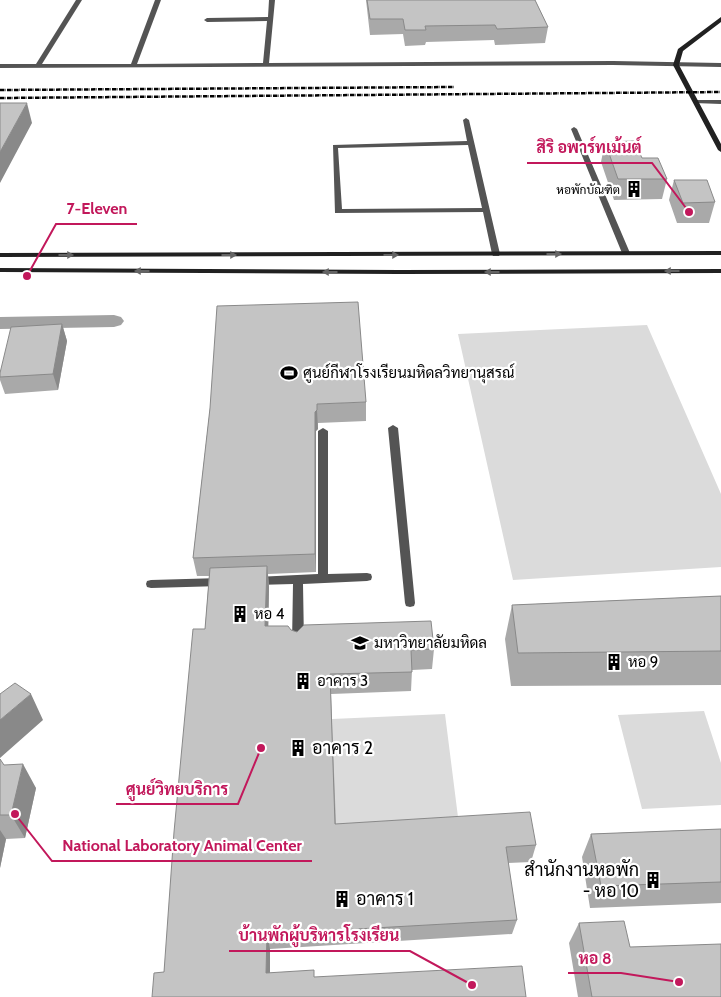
<svg xmlns="http://www.w3.org/2000/svg" width="721" height="997" font-family="Cabin,Sarabun,sans-serif">
<style>
.green{fill:#dbdbdb}
.lines{fill:none;stroke-linecap:round;stroke-linejoin:round}
.canal{fill:#a2a2a2;fill-rule:evenodd}
.street{fill:#545454;fill-rule:evenodd}
.secondary{fill:#212121;fill-rule:evenodd}
.rail{stroke:#000;stroke-width:2.5;stroke-dasharray:4.5 1 0.5 1;stroke-linecap:butt}
.wall{fill:#a9a9a9}
.shaded-wall{fill:#898989}
.building{fill:#c4c4c4;stroke:#898989}
.oneway{fill:#646464}
.labels{text-anchor:middle;dominant-baseline:central;stroke-width:4.5;stroke-linejoin:round;paint-order:stroke}
.far-poi-label{font-size:12px;fill:#000;stroke:#fff;text-anchor:end}
.poi-label{font-size:15px;fill:#000;stroke:#fff;text-anchor:start}
.near-poi-label{font-size:18px;fill:#000;stroke:#fff;text-anchor:start}
.leader{fill:none;stroke:#c2185b;stroke-width:2}
.callout-dot{fill:#c2185b;stroke:#fff;stroke-width:2}
.callout-label{font-size:16px;text-anchor:middle;font-weight:bold;fill:#c2185b;stroke:#fff;stroke-width:4.5;stroke-linejoin:round;paint-order:stroke}
</style>
<rect width="100%" height="100%" fill="#fff"/>
<path class="green" d="M647 325 721 494V567L513 580 458 334Z
M704 711 721 763V805L642 809 618 715Z
M445 714 460 833 336 839 332 719Z"/>
<g class="lines">
<path class="canal" d="M114 315 121 317 124 321 121 325 114 327 0 329V317Z"/>
<path class="street" d="M76 0H82L42 64H131L155 0H161L137 64 263 63 267 21 207 22 204 20 207 18 268 17 269 0H275L269 63 613 61 721 63V67L613 65 0 68V64H36Z
M696 100H721V104L694 103 693 102Z
M466 118 469 120 500 254 499 256H493L492 254 483 212 335 213 333 145 467 141 463 120ZM468 145 482 208 342 209 338 148Z
M574 127 577 129 630 253 629 255H626L622 253 571 129Z
M393 425 398 428 415 603 414 606 410 607 406 606 405 603 388 428Z
M323 428 328 431V574L367 573 371 574 372 577 371 580 367 581 303 584 304 643 302 646 298 648 294 646 292 643 293 584 256 585 252 584 251 581 252 578 256 577 318 574V431Z
M221 578 225 579 226 582 225 585 221 586 151 588 147 587 146 584 147 581 151 580Z"/>
<path class="secondary" d="M721 17V22L683 51 679 65 721 144V152L718 150 673 65 678 49Z
M721 251V255L0 257V253Z
M0 268 399 270 721 269V273L399 274 0 272Z"/>
<path class="rail" d="M0 90 454 87
M0 98 721 92"/>
</g>
<path class="wall" d="M366 0H535L548 27 545 43 495 45 494 40 426 42 425 45 405 46 403 34 370 35Z
M605 142 642 158 667 179 662 199 614 200 601 162Z
M674 180 715 202 709 223H677L669 200Z
M62 324 67 341 58 390 5 394 0 380V373Z
M366 402V421L318 423V429L316 431V572L268 574 269 587 268 626 291 630 297 632 434 649 432 669 412 670 411 691 331 694 336 824 536 845 531 862 508 863 517 920 512 934 270 949V973L526 997 164 972 205 629 209 576H197L193 558 210 408Z
M721 596V685L511 686 505 639 512 605Z
M0 759 4 765 36 788 25 838 6 839 0 868Z
M721 829V903L590 908 582 857 591 834Z
M579 923 630 947 721 997H578L569 943Z"/>
<path class="shaded-wall" d="M27 103 32 123 0 183V152Z
M62 324 67 341 58 390 53 374Z
M317 410 318 429 316 431V572L315 554V412Z
M267 566 269 587 268 646 265 626Z
M31 694 43 720 0 758V720Z
M23 764 36 788 25 838 11 815Z
M0 830 6 839 0 868Z
M267 934 270 949V987L266 973Z"/>
<path class="building" d="M367 0H535L548 27 497 29 495 25 425 26 426 30H405L403 19H370Z
M0 103H27L0 152Z
M634 141 642 158H658L667 179H618L605 142Z
M674 180H707L715 202 683 203Z
M358 302 366 402 317 404V410L315 412V554L193 558 210 408 217 306Z
M62 324 53 374 0 377V373L11 327Z
M267 566 265 626H288L291 630 297 632 304 625 431 621 434 649 411 650 412 672 330 674 335 824 530 812 536 845 506 847 517 920 267 934 266 973 314 970V977L522 966 526 997H152L154 973 164 972 174 832 193 629H205L210 568Z
M721 596V651L518 653 512 605Z
M15 683 31 694 0 720V694Z
M0 759 4 765 23 764 11 815H0Z
M721 829V882L601 886 591 834Z
M624 921 630 947 721 944V997H592L579 923Z"/>
<defs><path id="oneway-solid" d="M-6-.8H1V-3.2L6.5 0L1 3.2V.8H-6Z" transform="scale(1.25)"/></defs>
<g class="oneway">
<use href="#oneway-solid" transform="translate(554 254)"/>
<use href="#oneway-solid" transform="translate(66 255)"/>
<use href="#oneway-solid" transform="translate(229 255)"/>
<use href="#oneway-solid" transform="translate(391 255)"/>
<use href="#oneway-solid" transform="translate(142 271) rotate(-180)"/>
<use href="#oneway-solid" transform="translate(672 271) rotate(180)"/>
<use href="#oneway-solid" transform="translate(330 272) rotate(-180)"/>
<use href="#oneway-solid" transform="translate(492 272) rotate(180)"/>
</g>
<defs>
<g id="building-bare" transform="scale(1.35)"><path d="M-4-6H4V6H1V3H-1V6H-4ZM-2.5-4.3h1.7v1.8h-1.7ZM.8-4.3h1.7v1.8H.8ZM-2.5-1h1.7V.8h-1.7ZM.8-1h1.7V.8H.8Z" fill="#000" stroke="#fff" stroke-width="2.5" paint-order="stroke"/></g>
<g id="stadium-bare" transform="scale(1.35)"><path d="M0-5a6.5 5 0 1 0 0 10a6.5 5 0 1 0 0-10ZM-3.5-1.8h7v3.6h-7Z" fill="#000" stroke="#fff" stroke-width="2.5" paint-order="stroke"/></g>
<g id="university-bare" transform="scale(1.35)"><path d="M0-5L7-2L0 1L-7-2ZM-4 1L0 2.5L4 1V4Q0 6-4 4Z" fill="#000" stroke="#fff" stroke-width="2.5" paint-order="stroke"/></g>
</defs>
<g fill-rule="evenodd">
<use href="#building-bare" x="634" y="189"/>
<use href="#stadium-bare" x="289" y="373"/>
<use href="#building-bare" x="240" y="614"/>
<use href="#university-bare" x="360" y="643"/>
<use href="#building-bare" x="614" y="662"/>
<use href="#building-bare" x="303" y="681"/>
<use href="#building-bare" x="298" y="748"/>
<use href="#building-bare" x="653" y="880"/>
<use href="#building-bare" x="342" y="899"/>
</g>
<g class="labels">
<g class="far-poi-label">
<text x="620" y="189">หอพักบัณฑิต</text>
</g>
<g class="poi-label">
<text x="303" y="373">ศูนย์กีฬาโรงเรียนมหิดลวิทยานุสรณ์</text>
<text x="254" y="614">หอ 4</text>
<text x="374" y="643">มหาวิทยาลัยมหิดล</text>
<text x="628" y="662">หอ 9</text>
<text x="317" y="681">อาคาร 3</text>
</g>
<g class="near-poi-label">
<text x="312" y="748">อาคาร 2</text>
<text x="639" y="870" text-anchor="end">สำนักงานหอพัก<tspan x="639" dy="21">- หอ 10</tspan></text>
<text x="356" y="899">อาคาร 1</text>
</g>
</g>
<path class="leader" d="M689 212L652 163H527M27 276L56 224H137M261 748L238 804H116M15 814L52 861H312M472 985L410 951H229M679 982L621 973H568"/>
<g class="callout-dot">
<circle cx="689" cy="212" r="5"/>
<circle cx="27" cy="276" r="5"/>
<circle cx="261" cy="748" r="5"/>
<circle cx="15" cy="814" r="5"/>
<circle cx="472" cy="985" r="5"/>
<circle cx="679" cy="982" r="5"/>
</g>
<g class="callout-label">
<text x="589" y="153">สิริ อพาร์ทเม้นต์</text>
<text x="97" y="214">7-Eleven</text>
<text x="177" y="795">ศูนย์วิทยบริการ</text>
<text x="182" y="851">National Laboratory Animal Center</text>
<text x="319" y="941">บ้านพักผู้บริหารโรงเรียน</text>
<text x="595" y="964">หอ 8</text>
</g>
</svg>
